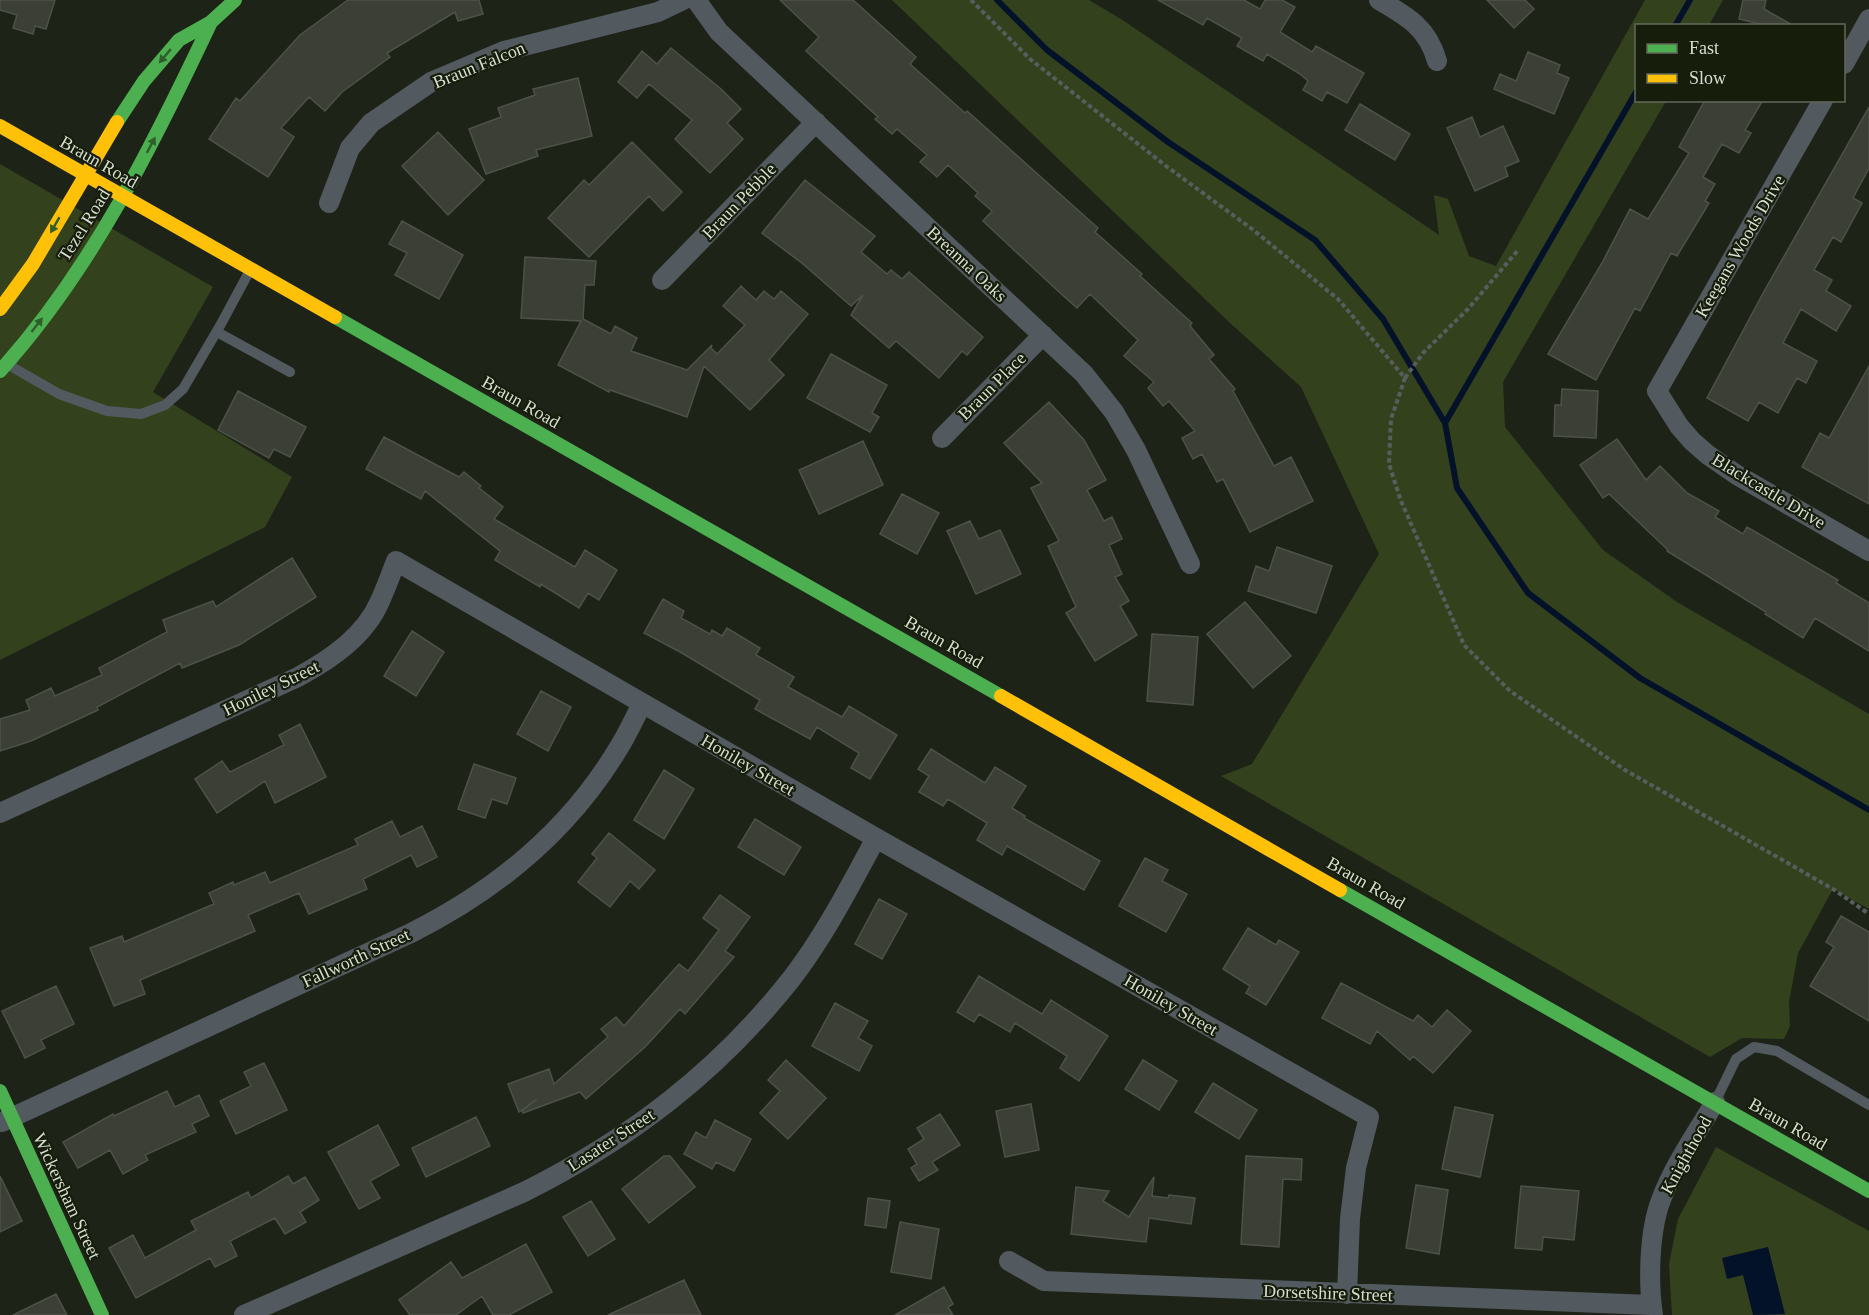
<svg xmlns="http://www.w3.org/2000/svg" width="1869" height="1315" font-family="'Times New Roman',serif">
<style>
.green{fill:#33421d}
.water{fill:#031129}
.lines{fill:none;stroke-linecap:round;stroke-linejoin:round}
.stream{stroke:#031129;stroke-width:6}
.building{fill:#3b3f36;stroke:#4d5248;stroke-width:1.5}
.path{stroke:#585d5e;stroke-width:4;stroke-dasharray:4.5 3;stroke-linecap:butt}
.lane{stroke:#52595f;stroke-width:10}
.street{stroke:#52595f;stroke-width:20}
.fast{stroke:#4caf50;stroke-width:14}
.slow{stroke:#ffc107;stroke-width:14}
.oneway{fill:#2e5f2a}
.labels{text-anchor:middle;dominant-baseline:central;stroke-width:4.5;stroke-linejoin:round;paint-order:stroke}
.street-label{font-size:18px;fill:#d7ddd1;stroke:#161e0b}
</style>
<rect width="100%" height="100%" fill="#1e2318"/>
<path class="green" d="M892 0H1089L1124 21 1439 235 1434 195 1448 199 1469 256 1496 266 1645 0H1723L1709 25 1636 26V100L1666 101 1503 382 1505 427 1603 550 1677 602 1869 714V909L1833 889 1798 953 1789 1002 1790 1026 1784 1039 1742 1038 1710 1057 1221 776 1252 764 1379 554 1301 387 1230 323Z
M0 164 213 287 153 392 292 477 265 527 0 660Z
M1716 1147 1869 1231V1315H1672L1669 1264 1678 1219Z"/>
<path class="water" d="M1768 1247 1785 1314 1753 1315 1743 1275 1727 1279 1722 1258Z"/>
<g class="lines">
<path class="stream" d="M997 0 1047 50 1168 142 1315 240 1383 319 1445 423 1457 488 1528 593 1640 678 1869 810
M1675 26 1690 0
M1445 423 1636 92"/>
</g>
<path class="building" d="M0 0H55L46 29 35 26 33 34 13 28 17 15 0 10Z
M348 0H479L483 14 458 21 455 12 387 53 390 57 342 92 325 111 309 97 281 128 294 137 268 177 209 139 236 98 240 101 300 35Z
M780 0H853L916 57 910 64 965 113 967 111 1098 228 1095 232 1142 274 1140 276 1192 323 1190 326 1214 355 1209 359 1235 389 1233 391 1274 466 1291 457 1313 501 1250 532 1223 479 1217 482 1202 454 1193 459 1182 438 1195 431 1169 401 1163 406 1148 388 1154 382 1124 356 1138 340 1090 294 1077 308 1058 291 983 221 992 211 975 196 978 193 948 165 937 177 920 162 927 155 897 129 892 134 875 119 878 117 806 51 819 37Z
M1158 0H1244L1260 9 1265 0H1282L1295 7 1280 32 1312 52 1316 46 1364 73 1347 103 1327 92 1322 101 1303 90 1308 81 1300 74 1267 54 1263 61 1237 46 1242 38 1207 18 1203 25Z
M1487 0H1525L1534 9 1514 28Z
M1743 0H1766L1764 9 1794 26H1768L1739 19Z
M671 48 721 89 741 109 727 123 743 139 710 173 675 139 692 120 649 84 637 98 618 82 642 51 657 64Z
M1528 52 1560 65 1557 73 1569 78 1554 114 1494 89 1500 74 1516 81Z
M578 78 592 136 536 150 538 156 486 174 469 129 501 117 498 108 535 95 533 89Z
M1705 100H1763L1745 130 1751 133 1739 153 1722 144 1703 177 1715 184 1705 201 1709 203 1677 256 1671 253 1640 311 1635 308 1596 380 1548 354 1602 263 1630 209 1648 219 1689 153 1679 147Z
M1360 104 1410 134 1395 160 1345 130Z
M1869 107V168L1853 198 1862 203 1841 242 1833 237 1814 270 1832 280 1826 291 1851 306 1836 331 1801 309 1783 343 1817 361 1806 383 1797 378 1778 413 1759 402 1748 421 1707 398 1762 295Z
M1472 117 1480 137 1503 126 1519 161 1505 167 1508 176 1475 191 1447 128Z
M438 132 484 180 448 215 402 166Z
M632 142 682 192 663 211 649 196 589 257 548 218 584 180 589 185Z
M805 180 875 236 861 252 887 274 891 270 902 279 909 272 983 337 967 355 962 351 939 378 896 341 889 348 851 315 863 295 851 306 803 264 762 233Z
M402 221 463 255 439 299 395 275 407 253 389 244Z
M525 257 596 261 594 285H585L583 319 611 334 615 326 637 338 631 351 687 370 712 345 711 348 717 354 745 325 723 306 741 286 756 300 764 291 774 299 781 291 808 314 769 360 784 375 750 410 704 366 687 417 610 390 609 392 558 365 581 321 521 318Z
M831 354 887 385 872 413 879 417 870 432 807 398Z
M1869 366V504L1802 467 1820 433 1829 438Z
M1562 389 1598 391 1596 438 1554 436 1555 405H1561Z
M238 391 306 427 290 457 274 449 269 458 218 430Z
M1049 402 1084 440 1106 480 1087 490 1104 521 1112 517 1122 539 1109 545 1122 574 1115 577 1129 601 1120 606 1137 635 1095 661 1066 613 1076 607 1048 546 1059 541 1031 488 1042 483 1004 443Z
M384 437 459 477 464 472 481 486 479 488 503 507 494 519 575 567 585 550 617 570 599 600 588 593 579 608 541 584 540 587 495 560 500 551 425 491 421 499 366 469Z
M1617 439 1646 480 1660 466 1687 493 1719 511 1715 517 1743 534 1747 527 1838 580 1836 583 1869 603V651L1815 618 1803 638 1765 614 1766 612 1667 551 1668 550 1609 494 1603 498 1580 465Z
M863 441 883 485 819 514 799 470Z
M902 494 939 513 917 554 880 534Z
M970 521 979 539 1000 530 1021 574 976 594 947 531Z
M1277 547 1332 566 1316 613 1248 591 1256 566 1269 571Z
M292 558 316 597 239 645 182 668 180 663 97 707 98 710 31 741 0 751V719L30 710 26 700 51 688 55 696 102 675 99 668 167 632 163 620 213 601 216 607Z
M663 599 684 611 681 618 710 634 712 630 722 636 727 628 760 648 756 655 794 677 788 687 842 717 849 706 897 735 870 779 851 768 859 753 817 727 810 739 755 709 760 700 682 653 644 633Z
M1245 602 1291 656 1253 688 1207 634Z
M412 631 444 652 416 696 384 676Z
M1152 634 1198 637 1193 705 1147 701Z
M541 691 571 707 548 751 517 734Z
M300 724 326 777 275 803 265 781 217 813 195 779 222 761 230 772 284 745 279 735Z
M931 749 985 783 995 767 1026 786 1012 808 1025 816 1024 818 1100 861 1084 890 1007 846 1002 855 977 840 987 823 948 799 943 806 919 792 929 776 918 769Z
M474 764 516 778 507 804 492 799 485 818 458 809Z
M664 770 694 789 664 839 634 820Z
M755 819 801 847 784 875 738 847Z
M392 821 400 837 422 826 437 857 417 867 411 855 363 879 367 889 309 914 299 893 248 915 255 931 140 980 145 994 114 1006 90 948 122 936 124 942 214 904 209 893 233 882 234 885 265 872 270 883 358 845 355 839Z
M609 833 655 870 639 889 630 881 610 907 578 882 597 858 592 854Z
M1145 858 1168 870 1162 881 1187 894 1166 932 1119 906Z
M720 895 750 917 725 951 734 957 685 1014 680 1009 645 1047 586 1099 580 1092 523 1113 522 1111 537 1099 519 1112 508 1084 549 1069 554 1084 608 1037 601 1029 616 1017 624 1026 679 964 688 971 719 930 703 918Z
M879 899 907 914 882 959 855 944Z
M1841 916 1869 932V1021L1810 986 1834 947 1826 942Z
M1248 928 1276 945 1279 940 1299 952 1266 1005 1246 993 1250 986 1223 969Z
M979 976 1042 1014 1051 1000 1108 1036 1079 1081 1060 1068 1067 1056 1015 1023 1010 1032 979 1014 974 1022 957 1012Z
M1341 983 1413 1021 1418 1015 1432 1027 1447 1010 1471 1031 1433 1073 1413 1056 1410 1060 1377 1031 1370 1044 1322 1018Z
M56 986 74 1024 41 1040 45 1048 25 1058 2 1011Z
M835 1003 868 1021 858 1038 872 1046 859 1071 812 1046Z
M786 1060 826 1098 788 1139 760 1113 780 1091 768 1080Z
M1143 1060 1177 1081 1159 1110 1125 1089Z
M264 1063 287 1110 236 1134 220 1101 251 1086 244 1072Z
M1213 1083 1257 1110 1239 1139 1195 1112Z
M167 1091 175 1107 199 1095 209 1116 192 1124 196 1132 145 1155 148 1160 123 1174 110 1150 78 1168 63 1142 113 1114 114 1116Z
M1031 1104 1039 1150 1005 1157 996 1111Z
M1455 1107 1493 1115 1480 1177 1442 1169Z
M940 1114 960 1145 932 1162 938 1170 919 1181 911 1168 917 1164 908 1149 924 1139 917 1128Z
M476 1117 490 1146 426 1177 412 1148Z
M715 1120 751 1139 734 1171 716 1162 712 1169 684 1154 696 1132 706 1138Z
M378 1125 399 1165 370 1181 380 1198 359 1209 328 1152Z
M664 1156H670L695 1187 649 1223 622 1189Z
M1246 1156 1302 1159 1301 1180 1283 1179 1279 1247 1241 1244Z
M0 1176 22 1221 0 1232Z
M288 1176 293 1184 305 1177 319 1200 300 1212 306 1222 285 1234 275 1218 230 1241 237 1256 215 1267 210 1258 136 1298 109 1248 133 1235 145 1258 196 1230 191 1221 248 1192 251 1198Z
M1154 1177 1152 1196 1168 1198 1169 1195 1195 1198 1191 1224 1149 1218 1146 1242 1071 1234 1076 1187 1109 1191 1103 1201 1129 1217Z
M1416 1185 1448 1190 1439 1254 1406 1248Z
M1521 1186 1579 1191 1574 1240 1543 1237 1542 1250 1515 1248Z
M868 1198 890 1201 886 1228 865 1225Z
M591 1201 615 1239 588 1256 563 1217Z
M900 1222 939 1229 931 1279 891 1272Z
M526 1244 552 1292 509 1315H493L482 1296 456 1315H410L399 1300 451 1262 462 1278Z
M684 1280 701 1315H608Z
M944 1287 953 1304 948 1307 953 1315H895Z
M56 1294 67 1315H13Z"/>
<g class="lines">
<path class="path" d="M971 0 1030 59 1166 166 1252 229 1338 299 1405 378 1391 419 1389 464 1401 501 1464 645 1510 691 1625 770 1833 889 1869 914
M1405 378 1423 353 1468 309 1519 249"/>
<path class="lane" d="M217 332 290 372
M7 364 59 394 107 411 141 414 165 405 183 389 221 324 249 272
M1715 1102 1736 1059 1754 1047 1777 1051 1869 1105"/>
<path class="street" d="M696 0 719 32 1084 374 1114 412 1136 450 1190 564
M1379 0C1407 16 1428 28 1437 61
M1844 64 1869 19
M1823 100 1657 391 1679 426 1692 441 1708 455 1737 475 1869 551
M329 203 350 148 371 123 431 82 504 51 658 12 683 0
M662 280 816 122
M942 438 1043 335
M0 813 298 677C331 659 365 636 380 601 386 588 391 574 396 561L876 838 1369 1117 1356 1168 1350 1219 1347 1294
M2 1122 411 933C497 890 568 832 618 749 627 735 634 719 642 704
M1009 1261 1044 1281 1651 1305
M244 1315 524 1192C630 1139 718 1072 792 978 825 935 850 886 876 838
M1653 1315C1648 1283 1649 1231 1661 1200 1674 1165 1696 1134 1715 1102"/>
<path class="fast" d="M117 122 144 81 179 40 211 22 235 0
M335 317 1001 696
M0 371C92 269 153 145 211 22
M1340 890 1869 1191
M0 1091 102 1315"/>
<path class="slow" d="M0 126 335 317
M0 309 33 264 117 122
M1001 696 1340 890"/>
</g>
<defs><path id="oneway-solid" d="M-6-.8H1V-3.2L6.5 0L1 3.2V.8H-6Z" transform="scale(1.5)"/></defs>
<g class="oneway">
<use href="#oneway-solid" transform="translate(165 56) rotate(130)"/>
<use href="#oneway-solid" transform="translate(151 145) rotate(-62)"/>
<use href="#oneway-solid" transform="translate(55 225) rotate(120)"/>
<use href="#oneway-solid" transform="translate(37 325) rotate(-52)"/>
</g>
<g class="labels">
<g class="street-label">
<text transform="translate(479 65) rotate(-22)">Braun Falcon</text>
<text transform="translate(99 162) rotate(30)">Braun Road</text>
<text transform="translate(739 201) rotate(-46)">Braun Pebble</text>
<text transform="translate(84 225) rotate(-58)">Tezel Road</text>
<text transform="translate(1740 246) rotate(-60)">Keegans Woods Drive</text>
<text transform="translate(967 264) rotate(43)">Breanna Oaks</text>
<text transform="translate(992 386) rotate(-45)">Braun Place</text>
<text transform="translate(521 402) rotate(30)">Braun Road</text>
<text transform="translate(1769 491) rotate(31)">Blackcastle Drive</text>
<text transform="translate(944 642) rotate(30)">Braun Road</text>
<text transform="translate(271 688) rotate(-26)">Honiley Street</text>
<text transform="translate(748 765) rotate(30)">Honiley Street</text>
<text transform="translate(1366 883) rotate(30)">Braun Road</text>
<text transform="translate(356 958) rotate(-25)">Fallworth Street</text>
<text transform="translate(1171 1005) rotate(30)">Honiley Street</text>
<text transform="translate(1788 1124) rotate(30)">Braun Road</text>
<text transform="translate(611 1140) rotate(-33)">Lasater Street</text>
<text transform="translate(1686 1155) rotate(-61)">Knighthood</text>
<text transform="translate(67 1196) rotate(65)">Wickersham Street</text>
<text transform="translate(1328 1293) rotate(2)">Dorsetshire Street</text>
</g>
</g>
<rect x="1635" y="24" width="210" height="78" fill="#161e0b" stroke="#636a5a" stroke-width="1.5"/>
<rect x="1647" y="44" width="30" height="9" fill="#4caf50" stroke="#636a5a" stroke-width="1.5"/>
<text x="1689" y="54" font-size="18" fill="#d7ddd1">Fast</text>
<rect x="1647" y="74" width="30" height="9" fill="#ffc107" stroke="#636a5a" stroke-width="1.5"/>
<text x="1689" y="84" font-size="18" fill="#d7ddd1">Slow</text>
</svg>
